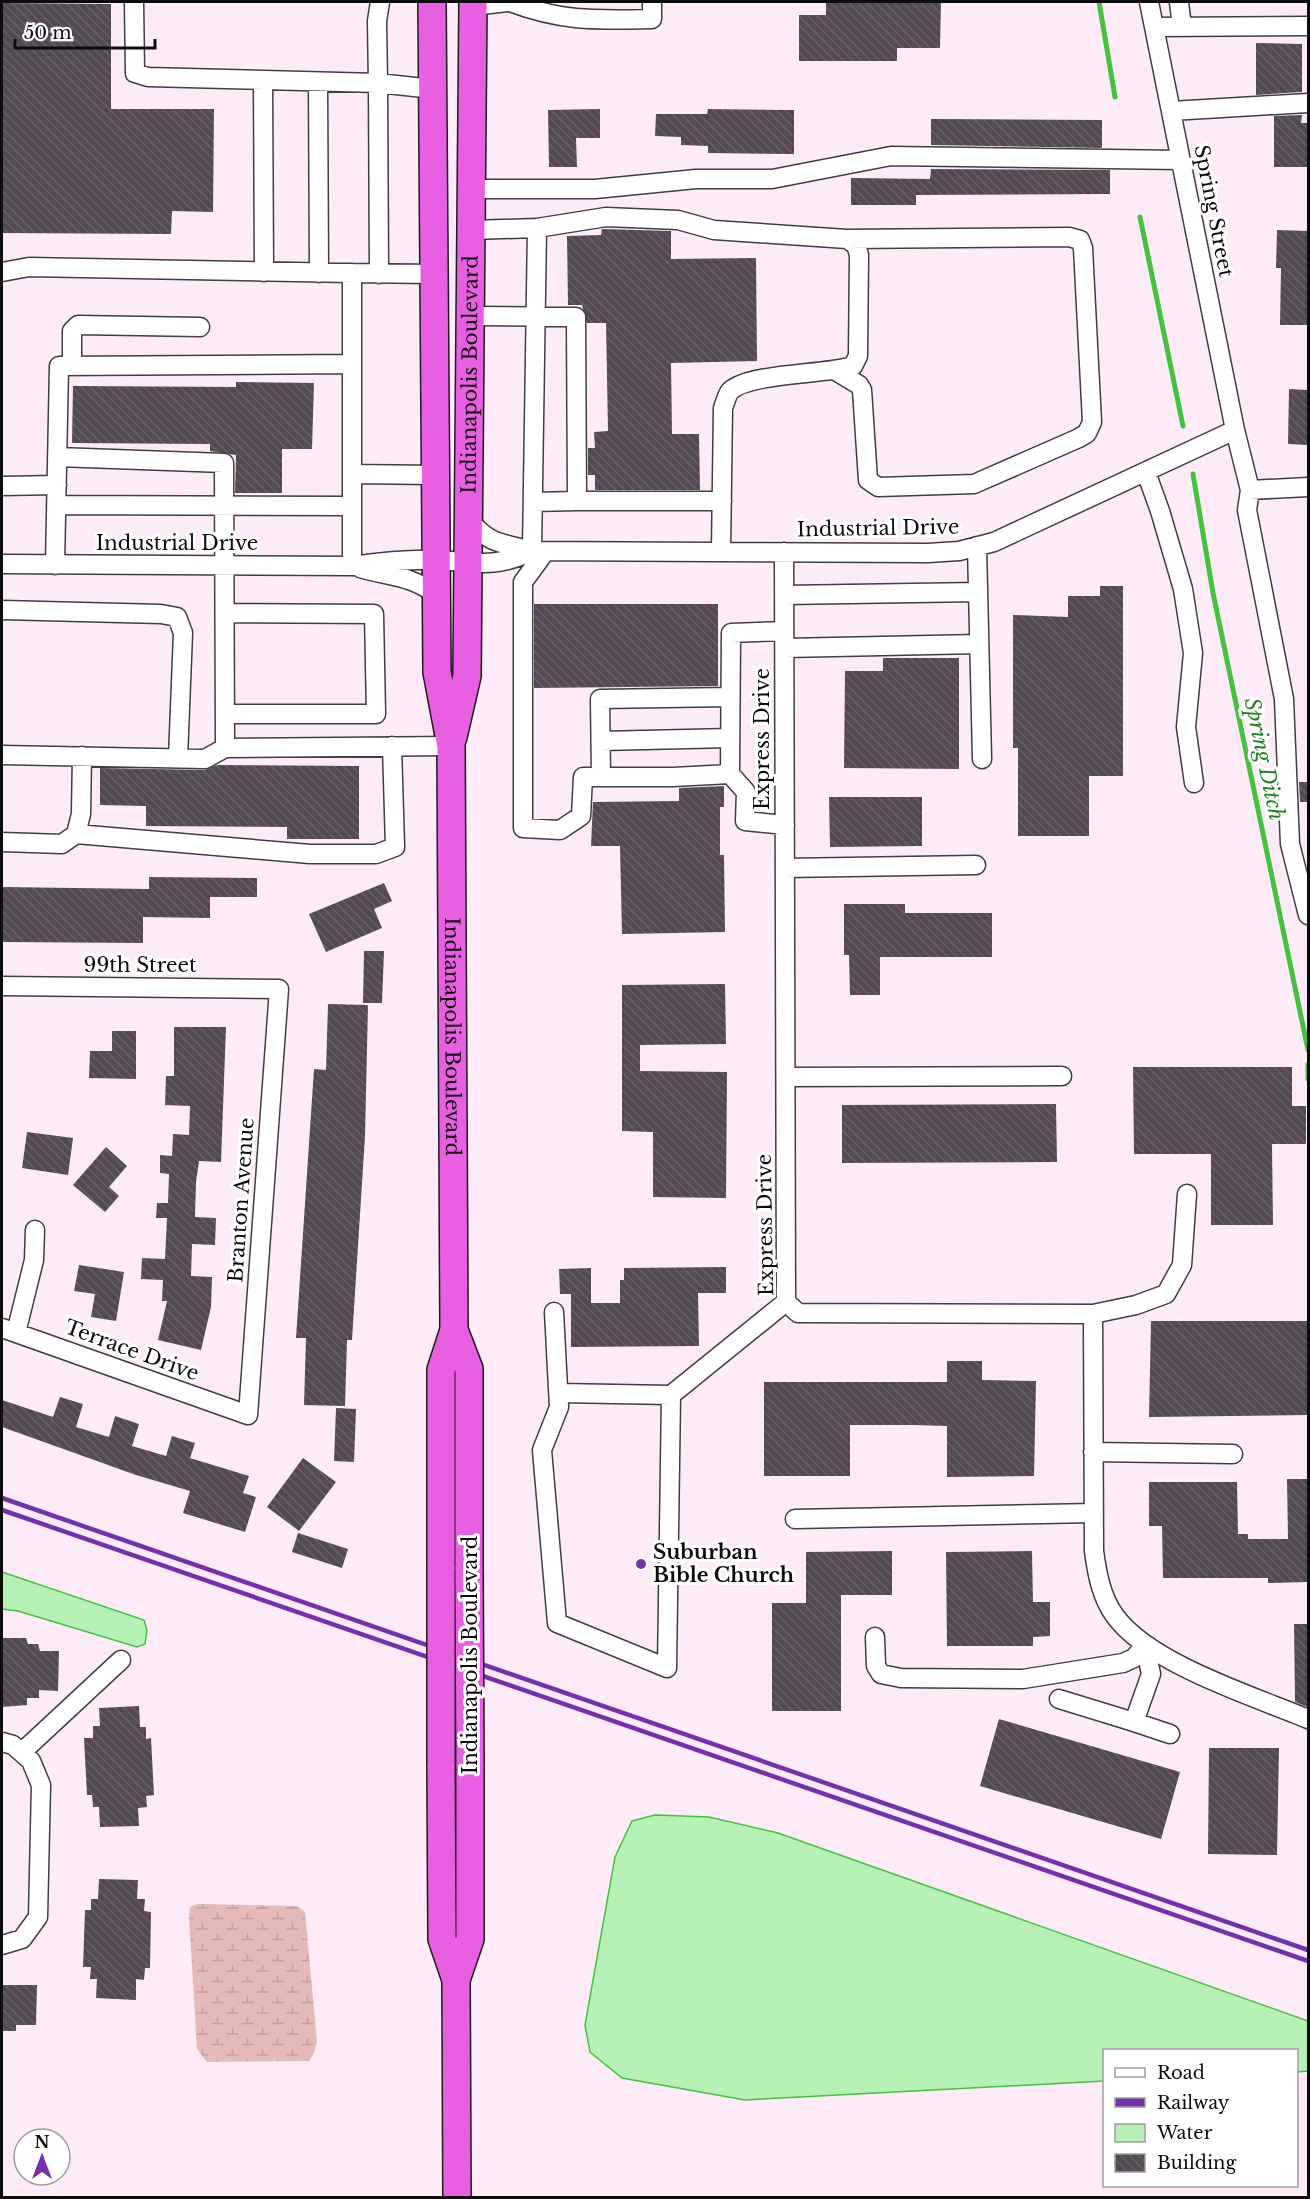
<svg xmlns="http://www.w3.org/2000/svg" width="1310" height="2199" font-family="'Libre Baskerville',serif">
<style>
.wetland{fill:url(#wetland-marsh)}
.water{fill:#b7f0b5;stroke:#45c142;stroke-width:1.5}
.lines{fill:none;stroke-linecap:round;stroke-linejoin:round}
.stream{stroke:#45c142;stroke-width:5}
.building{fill:url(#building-back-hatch)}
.minor-casing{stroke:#3f3f3f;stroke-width:21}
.highway-casing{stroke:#1d1d1d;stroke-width:30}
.minor{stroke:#fff;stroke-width:18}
.highway{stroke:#e85fe2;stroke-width:27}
.rail{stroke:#7430af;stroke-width:4.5}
.highway-bridge-casing{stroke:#1d1d1d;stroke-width:30;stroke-linecap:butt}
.highway-bridge{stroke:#e85fe2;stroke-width:27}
.poi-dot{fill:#7430af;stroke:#fff;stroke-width:2}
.labels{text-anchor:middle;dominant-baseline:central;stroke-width:6;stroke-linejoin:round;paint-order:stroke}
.street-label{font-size:20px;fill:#0c0c0c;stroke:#fff}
.poi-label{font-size:20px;font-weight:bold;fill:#0c0c0c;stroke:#fff;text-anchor:start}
.water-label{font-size:21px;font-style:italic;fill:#1e8520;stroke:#fff}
</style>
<defs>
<pattern id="wetland-marsh" width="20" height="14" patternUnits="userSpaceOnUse" patternTransform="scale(1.5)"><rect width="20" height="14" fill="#e4bbb9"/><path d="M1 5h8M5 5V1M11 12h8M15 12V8" fill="none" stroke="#c2a09e"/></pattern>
<pattern id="building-back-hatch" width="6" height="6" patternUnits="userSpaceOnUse" patternTransform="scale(1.5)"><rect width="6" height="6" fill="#534953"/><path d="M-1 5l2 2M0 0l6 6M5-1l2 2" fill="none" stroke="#675f67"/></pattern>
</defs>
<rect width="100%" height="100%" fill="#fdecf7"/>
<path class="wetland" d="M199 1904 297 1906 305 1912 317 2042 314 2053 309 2061 207 2062 197 2049 189 1917 190 1907Z"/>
<path class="water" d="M2 1572 144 1620 147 1630 145 1644 137 1647 18 1611 2 1609Z
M655 1815 709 1817 778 1833 1308 2021V2071L1297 2072 1296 2050H1104V2081L745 2100 622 2078 590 2052 585 2025 615 1857 632 1821Z"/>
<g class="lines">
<path class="stream" d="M1099 2 1115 97
M1140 217 1183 426
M1193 474 1213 593 1308 1050
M1308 1064V1079"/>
</g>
<path class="building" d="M826 2H941L940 48H897V61H799V15H826Z
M2 3 111 4V109H214L213 212 172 211 171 234 2 233Z
M1256 43 1302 44V92L1256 95Z
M600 109V138H576L577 167H549L548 110Z
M708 109 794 110V154L708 153V146L681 145V137L655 136 656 114H707Z
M1302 115 1301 123H1308V167H1274V116Z
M931 119 1102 120V148L931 145Z
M931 169 1110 170V194L916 195V205H851V178L930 179Z
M602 229 671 231V259L756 258 757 361 671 363 672 434H699L700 490H595V475H588V448H595L594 432 608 431 606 323H587L582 305H568L567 236 601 235Z
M1277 230 1308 231V325H1280L1281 268H1276Z
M236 382 314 383 312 449H282V493H235L236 455 210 451V444L72 443 73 386 236 387Z
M1289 389 1308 390V445L1288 444Z
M1100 586H1123V776H1089V836H1018V748H1013V615L1068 617V596H1100Z
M534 604H718V686L534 688Z
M883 658H959V769L844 768 845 671H883Z
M217 765 359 766V839H287V827L146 826V806L100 805V768L205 770Z
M1299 782H1308V802H1300Z
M724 786V807H720V855H724L725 932 622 934 620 846H591L593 802 679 801V788Z
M829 797H922V846L830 847Z
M149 877 257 878V897H210V918L143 917V943L2 942V887L149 889Z
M384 883 392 901 374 909 382 928 326 952 309 914Z
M844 904H905V913H992V957H880V995H850L849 955H844Z
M364 951H384L382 1003H363Z
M725 984 726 1044 640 1045V1071L727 1072 726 1198 653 1197V1132L622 1131V985Z
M328 1004 368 1005 365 1136 352 1340H347L345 1406 304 1405 306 1338H296L314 1069 326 1070Z
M174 1027H226L221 1162 199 1161 196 1182 195 1217 216 1218 215 1245 192 1244 191 1276 212 1277 211 1307 201 1350 158 1340 167 1301H162L163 1280 141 1279 142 1258 165 1259 167 1218H156L157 1203H168L169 1174 160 1173V1155L172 1156 173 1134 189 1135 190 1106 165 1105 166 1076H174Z
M112 1031H136V1079L89 1078 90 1051H112Z
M1133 1067H1292V1106H1306V1144H1272L1273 1225H1211V1154H1134Z
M1056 1104 1057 1162 842 1163V1105Z
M27 1132 73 1138 68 1175 22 1168Z
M106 1147 127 1166 109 1187 119 1196 105 1212 73 1185Z
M79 1265 124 1272 116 1321 91 1317 95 1294 74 1291Z
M726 1267V1293H698L699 1346 571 1347V1294H560L559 1269 591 1268V1303H620V1280H624V1268Z
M1151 1321H1308V1415L1149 1417Z
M947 1361H982V1380L1036 1381 1034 1476 947 1477V1426L913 1425H850V1476H764V1382H947Z
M60 1397 83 1404 76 1427 109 1437 115 1416 139 1424 132 1446 166 1456 172 1436 195 1443 190 1458 249 1476 243 1493 256 1497 245 1532 183 1513 190 1491 136 1475 2 1427V1400L53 1417Z
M336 1408 356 1409 354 1462 334 1461Z
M303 1458 336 1482 299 1531 267 1507Z
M1287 1479H1308V1582L1268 1583V1578H1163L1162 1526H1149V1482H1237L1238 1534H1248V1539H1288Z
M298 1533 348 1549 342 1568 292 1552Z
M892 1551V1595H841V1711H772V1603H806V1552Z
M1032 1551 1033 1602H1050V1636L1033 1637V1646H947L946 1552Z
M1294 1624H1308V1707L1295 1702Z
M2 1638H26L28 1644H38L40 1651H59L58 1691 39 1690V1698H27V1705L2 1707Z
M139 1706 140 1727H146V1739L151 1738 154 1795 146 1796 147 1807 138 1808 139 1826 100 1827 99 1807H93L92 1795H87L84 1738H93V1726H100L99 1708Z
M999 1719 1180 1772 1161 1839 980 1786Z
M1209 1748H1279L1277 1855 1208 1854Z
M99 1879 138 1880 137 1899H145L144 1911 151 1912 150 1968H145L144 1980 136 1979V2000L96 1998 97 1979H90L91 1967H83L85 1910H91V1899H98Z
M2 1985H37L36 2025H16V2031H2Z"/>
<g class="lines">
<g class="minor-casing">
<path id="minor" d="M134 2 135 73 148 77 378 83 379 274
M380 2 377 21 378 83 433 89
M510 2C563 22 596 20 652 19V2
M1149 2 1235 430 1250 490 1247 510 1284 699 1290 844 1308 915
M1179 2 1182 27
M473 6 507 2
M1155 27 1308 26
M263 80 264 272
M318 82 319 273
M1171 111 1308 103
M472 189H595L696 179H772L891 156 1181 160
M472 230 537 228 606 217 678 220 714 230 847 239 856 245 859 255 858 356 853 366C823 375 749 373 730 391 727 395 725 403 723 408L721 552
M2 272 29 267 352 273
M471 316 576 317 577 501 533 502
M352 364V566
M72 366V331L78 325 200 327
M836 371 859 385 862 390 868 480 878 487 974 484 1079 438 1087 433 1092 422 1083 248 1080 240 1069 237 847 239
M57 457 224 463 225 748 451 746
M1146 472 1160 511 1183 589 1193 653 1186 727 1194 783
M352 474 436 475
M2 486 57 485
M1250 490 1308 487
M577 501H722
M56 505 352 506
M470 521C490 545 503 543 532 551L928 553 959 551 994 542 1235 430
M977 546 982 759
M532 551 537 228
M545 552 523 582V828L560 830 581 816 583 777H601L600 699 730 697
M784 552 786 1302 798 1313 1093 1314 1094 1551C1097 1573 1101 1597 1115 1616 1150 1664 1253 1696 1308 1719
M2 564 352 566C380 562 408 559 436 560 475 562 495 569 532 551
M55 565 59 366 352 364V273L434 274
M360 568C391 577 410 575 437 595
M784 595 978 592
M2 610 161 614 177 617 183 633 178 758
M225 613 374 614 376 714H225
M784 631 731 633 730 774 746 792 745 821 785 825
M785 648 979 644
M601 741 730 738
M2 755 205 759 225 748
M601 777H673L730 774
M76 834 310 854H376L395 847 392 746
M2 842 62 844 76 834 81 814 82 756
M785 868 976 865
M2 986 279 989 248 1415 2 1328
M786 1077 1062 1076
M554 1312 559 1407 542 1450 557 1623 667 1668 671 1395 786 1302
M1093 1314 1136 1305 1166 1294 1182 1265 1187 1194
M16 1333 34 1260 35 1230
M559 1393 671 1395
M1093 1452 1233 1454
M795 1519 1094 1513
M875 1637 876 1666 881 1674 901 1678 1023 1679 1123 1663 1134 1658 1145 1645
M1059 1699 1134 1722 1151 1674 1145 1645
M1134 1722 1170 1734
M2 1742 13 1745 31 1761 41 1785 38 1917 22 1939 2 1945
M22 1752 121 1660"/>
</g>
<g class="highway-casing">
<g id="highway">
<path id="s1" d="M432 2 437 672 451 746 454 1330 441 1370V1569"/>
<path id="s2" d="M453 737 467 676 473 2"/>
<path d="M454 1330 469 1369V1570"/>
<path d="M441 1766 442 1939 456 1980 457 2198"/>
<path d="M456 1980 470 1939V1764"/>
</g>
</g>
<use href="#minor" class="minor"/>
<use href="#highway" class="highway"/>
<path class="rail" d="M2 1498 1308 1950
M2 1510 1308 1961"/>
<g class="highway-bridge-casing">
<path id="highway-bridge" d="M441 1569V1766
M469 1570 470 1764"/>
</g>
<use href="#highway-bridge" class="highway-bridge"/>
</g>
<circle class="poi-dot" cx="641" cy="1564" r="6"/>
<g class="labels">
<g class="street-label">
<text transform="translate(1214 211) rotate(79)">Spring Street</text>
<text stroke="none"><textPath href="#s2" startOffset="364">Indianapolis Boulevard</textPath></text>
<text transform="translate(878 528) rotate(-1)">Industrial Drive</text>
<text x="177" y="543">Industrial Drive</text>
<text transform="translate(762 739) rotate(-90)">Express Drive</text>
<text x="140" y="965">99th Street</text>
<text stroke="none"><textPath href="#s1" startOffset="1036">Indianapolis Boulevard</textPath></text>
<text transform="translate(241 1200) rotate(-86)">Branton Avenue</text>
<text transform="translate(765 1225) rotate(-91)">Express Drive</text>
<text transform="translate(132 1350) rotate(20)">Terrace Drive</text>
<text transform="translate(470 1655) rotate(-90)">Indianapolis Boulevard</text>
</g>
<g class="poi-label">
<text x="653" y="1552">Suburban<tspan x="653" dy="23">Bible Church</tspan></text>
</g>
<g class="water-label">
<text transform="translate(1264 759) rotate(78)">Spring Ditch</text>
</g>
</g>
<rect width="1310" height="2199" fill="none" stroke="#0c0c0c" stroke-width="6"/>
<rect x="1103" y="2049" width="195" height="138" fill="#ffffff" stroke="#9e9e9e" stroke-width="1.5"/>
<rect x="1115" y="2068" width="30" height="9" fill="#ffffff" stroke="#9e9e9e" stroke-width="1.5"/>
<text x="1157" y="2079" font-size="18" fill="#0c0c0c">Road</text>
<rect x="1115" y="2098" width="30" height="9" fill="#7430af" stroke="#9e9e9e" stroke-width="1.5"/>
<text x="1157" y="2109" font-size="18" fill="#0c0c0c">Railway</text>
<rect x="1115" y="2124" width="30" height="18" fill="#b7f0b5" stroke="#9e9e9e" stroke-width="1.5"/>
<text x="1157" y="2139" font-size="18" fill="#0c0c0c">Water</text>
<rect x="1115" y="2154" width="30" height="18" fill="url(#building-back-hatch)" stroke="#9e9e9e" stroke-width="1.5"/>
<text x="1157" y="2169" font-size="18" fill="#0c0c0c">Building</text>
<g transform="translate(42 2157)"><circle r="28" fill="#ffffff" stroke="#9e9e9e" stroke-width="1.5"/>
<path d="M0-4.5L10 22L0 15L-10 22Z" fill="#7430af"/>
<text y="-9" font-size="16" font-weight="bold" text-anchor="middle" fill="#0c0c0c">N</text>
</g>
<path d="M15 39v9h140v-9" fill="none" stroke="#0c0c0c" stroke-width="3"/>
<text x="24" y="39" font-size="18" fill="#0c0c0c" stroke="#ffffff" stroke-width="4.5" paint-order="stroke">50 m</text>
</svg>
